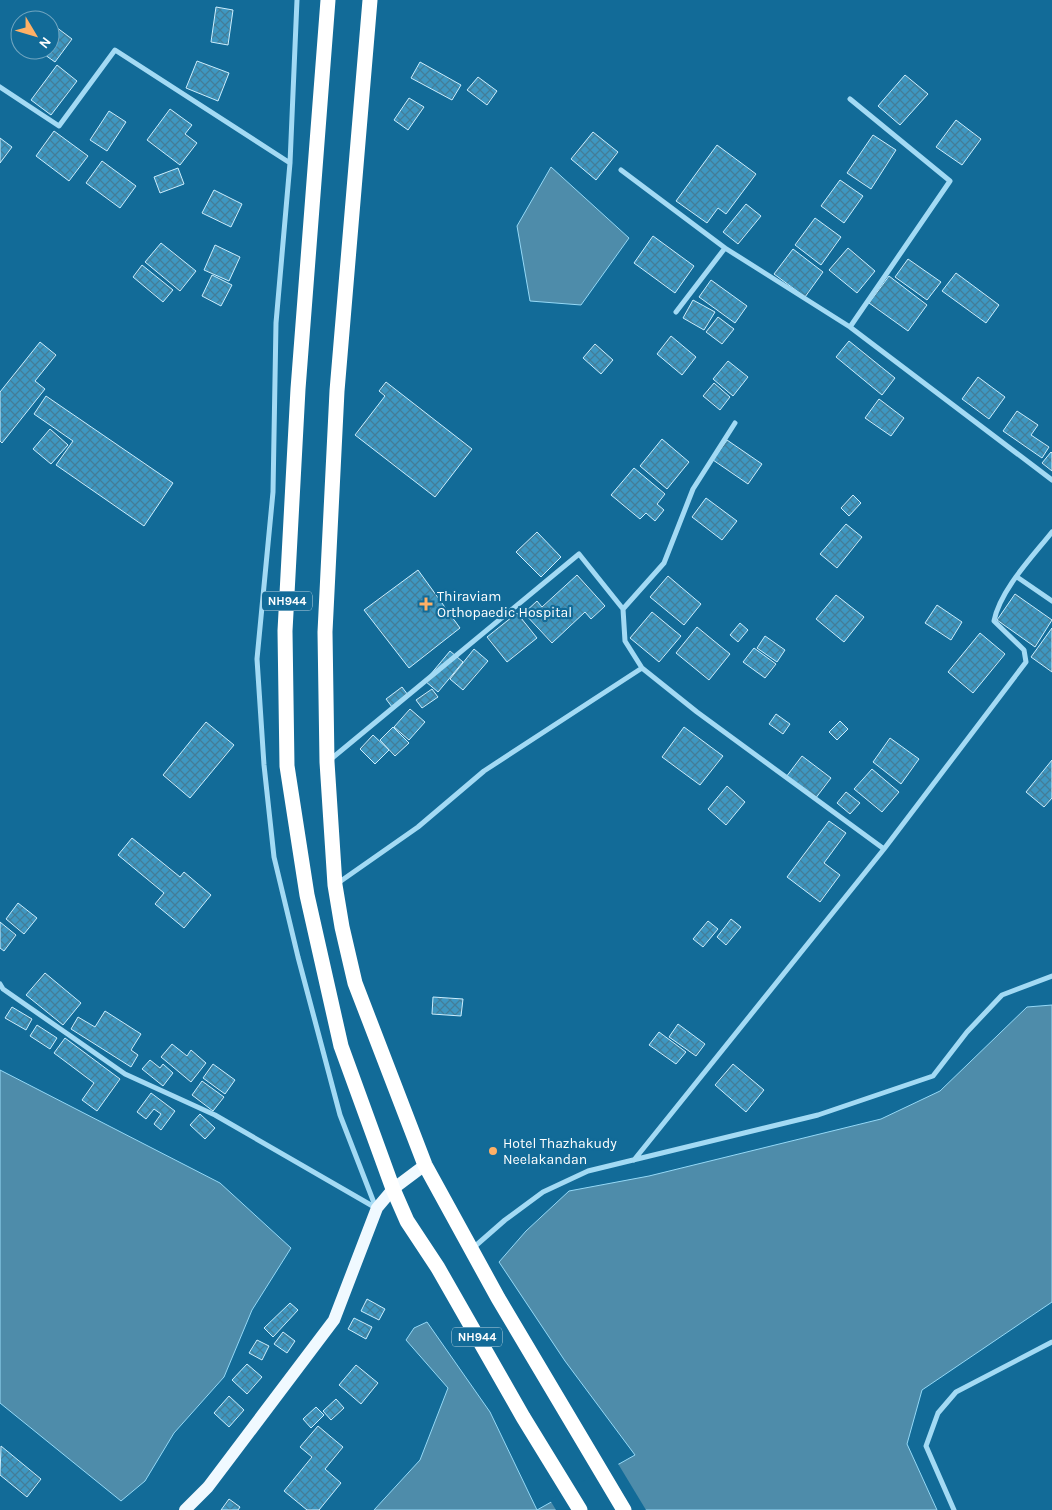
<svg xmlns="http://www.w3.org/2000/svg" width="1052" height="1510" font-family="Karla,sans-serif">
<style>
.water{fill:#4e8caa;stroke:#95d9f7}
.pier{fill:#126b98}
.building{fill:url(#building-cross-hatch);stroke:#cbedfd}
.lines{fill:none;stroke-linecap:round;stroke-linejoin:round}
.street{stroke:#a3daf4;stroke-width:5}
.primary{stroke:#f0f9ff;stroke-width:12}
.highway{stroke:#fff;stroke-width:15}
.poi-dot{fill:#ffb066;stroke:#126b98;stroke-width:2}
.labels{text-anchor:middle;dominant-baseline:central;stroke-width:4.5;stroke-linejoin:round;paint-order:stroke}
.shield{fill:#126b98;stroke:#b8d3e0;stroke-width:1}
.shield-label{font-size:12px;font-weight:bold;fill:#fff}
.poi-label{font-size:14px;fill:#fff;stroke:#126b98;text-anchor:start}
</style>
<defs>
<pattern id="building-cross-hatch" width="8" height="8" patternUnits="userSpaceOnUse" patternTransform="scale(1.25)"><rect width="8" height="8" fill="#3e97c1"/><path d="M0 0l8 8M0 8l8-8" fill="none" stroke="#437d98"/></pattern>
</defs>
<rect width="100%" height="100%" fill="#126b98"/>
<path class="water" d="M551 167 629 238 581 305 530 301 517 226Z
M1052 1005V1302L922 1390 907 1444 937 1510H374L420 1460 448 1388 406 1340 414 1328 427 1322 490 1412 537 1510 635 1455 565 1361 499 1262 526 1231 569 1191 649 1176 881 1119 940 1091 1027 1007Z
M0 1070 220 1183 291 1248 252 1310 224 1377 174 1433 145 1481 121 1501 0 1403Z"/>
<path class="pier" d="M617 1462 646 1510H556L550 1500Z"/>
<path class="building" d="M216 7 233 10 228 45 211 42Z
M52 24 72 39 55 62 38 50H50V27Z
M197 61 229 73 218 101 186 88Z
M420 62 461 85 452 100 411 78Z
M57 65 77 81 51 115 31 100Z
M905 75 928 94 900 125 878 106Z
M478 77 497 91 487 105 467 90Z
M409 98 424 107 408 130 394 120Z
M170 109 192 125 185 134 197 143 180 165 147 140Z
M109 111 126 122 107 151 90 140Z
M956 120 981 139 962 165 936 147Z
M54 131 88 156 69 181 36 156Z
M593 132 618 152 596 180 571 159Z
M873 135 896 150 871 189 847 173Z
M0 138 12 147 0 163Z
M717 145 756 174 726 214 718 208 707 223 676 201Z
M102 161 136 186 120 208 86 183Z
M178 168 184 184 160 193 154 177Z
M840 180 863 196 844 223 821 206Z
M214 190 242 204 231 227 202 213Z
M746 204 761 216 738 244 723 232Z
M815 218 841 237 821 265 795 245Z
M653 236 694 266 675 293 634 263Z
M161 243 196 271 180 291 145 262Z
M215 245 240 257 229 281 204 270Z
M848 248 875 271 857 293 829 270Z
M793 249 823 272 805 297 774 274Z
M908 259 941 282 927 300 895 277Z
M142 265 173 290 163 302 133 277Z
M956 273 999 305 986 323 942 291Z
M212 275 232 285 221 306 202 296Z
M889 276 927 305 908 331 869 303Z
M711 280 747 306 735 323 699 297Z
M693 300 715 312 704 330 683 318Z
M718 317 734 329 722 344 706 332Z
M671 336 696 357 682 375 657 354Z
M849 341 895 378 882 395 836 357Z
M40 342 56 355 35 381 45 389 2 443 0 441V392Z
M595 344 613 360 601 374 583 358Z
M728 361 748 377 733 396 713 379Z
M978 377 1005 397 989 419 962 399Z
M386 382 472 449 435 497 355 435 385 396 379 391Z
M714 383 730 397 720 410 703 396Z
M46 396 173 483 144 526 56 465 73 441 34 414Z
M879 399 904 418 891 436 865 418Z
M1017 411 1038 425 1031 435 1049 447 1042 458 1003 431Z
M50 429 68 445 51 464 33 449Z
M662 439 689 462 667 489 640 466Z
M727 440 762 464 748 484 713 460Z
M1051 452 1052 453V471L1042 463Z
M634 468 665 494 657 504 664 510 655 521 646 513 640 519 611 495Z
M853 495 861 503 849 516 841 508Z
M706 498 737 521 722 540 692 517Z
M846 524 862 537 837 568 820 554Z
M537 532 561 557 541 577 516 552Z
M418 570 460 628 409 668 364 610Z
M577 575 605 606 591 619 585 612 552 643 524 613 537 601 542 607Z
M668 576 701 604 684 625 650 597Z
M1015 594 1052 620 1035 647 997 620Z
M836 595 864 617 844 642 816 619Z
M937 605 962 622 951 640 925 623Z
M652 612 681 636 659 662 630 638Z
M517 613 537 638 507 662 487 637Z
M740 623 748 630 738 642 730 635Z
M697 627 730 654 709 680 676 653Z
M1052 628V672L1031 657Z
M980 633 1005 654 973 693 948 672Z
M765 636 785 650 777 662 757 648Z
M754 648 776 664 765 678 743 662Z
M474 649 488 661 463 690 450 679Z
M450 651 463 662 438 692 425 681Z
M402 687 408 695 392 707 386 699Z
M432 689 438 697 422 708 416 700Z
M410 709 425 722 409 740 394 727Z
M776 714 790 724 783 734 769 724Z
M840 721 848 729 837 740 829 732Z
M206 722 234 745 190 798 163 775Z
M393 727 409 743 395 756 380 740Z
M684 727 723 756 700 785 662 757Z
M373 735 389 750 375 764 360 749Z
M890 738 919 759 901 784 873 762Z
M802 756 831 778 815 799 786 777Z
M1052 760V798L1044 807 1026 792Z
M872 769 899 792 882 812 854 789Z
M727 786 745 802 726 825 708 809Z
M846 792 860 803 850 814 837 803Z
M829 821 846 833 824 863 840 875 820 902 787 877Z
M132 838 180 877 184 872 211 895 184 928 155 904 164 893 118 855Z
M18 903 37 918 24 934 6 919Z
M731 919 741 927 726 945 717 937Z
M708 921 718 929 703 947 693 939Z
M0 922 16 935 4 951 0 948Z
M45 973 81 1003 63 1025 26 995Z
M433 997 463 999 461 1016 432 1014Z
M12 1007 32 1019 26 1030 5 1018Z
M105 1011 141 1034 131 1050 138 1055 131 1067 71 1029 78 1017 95 1027Z
M678 1024 705 1044 696 1056 669 1037Z
M37 1025 57 1038 50 1049 30 1036Z
M659 1032 686 1052 676 1064 649 1045Z
M65 1038 120 1079 97 1111 82 1100 94 1083 54 1053Z
M172 1044 187 1056 191 1050 206 1063 191 1082 161 1057Z
M150 1060 160 1068 163 1064 173 1073 163 1086 142 1069Z
M213 1064 235 1080 225 1094 203 1078Z
M733 1064 764 1090 746 1112 715 1085Z
M202 1081 224 1097 213 1111 192 1095Z
M151 1093 175 1111 161 1130 154 1124 161 1114 154 1109 146 1119 137 1112Z
M200 1114 215 1128 205 1139 190 1125Z
M367 1299 385 1309 379 1320 361 1311Z
M290 1303 298 1310 273 1337 264 1328Z
M354 1318 372 1327 366 1339 348 1329Z
M283 1332 295 1341 287 1353 274 1344Z
M257 1340 269 1346 262 1360 249 1353Z
M247 1364 262 1377 247 1394 232 1380Z
M356 1365 378 1383 361 1404 339 1385Z
M229 1396 244 1410 229 1427 214 1413Z
M336 1399 344 1408 331 1420 323 1411Z
M316 1407 324 1415 311 1428 303 1419Z
M318 1426 343 1447 325 1469 341 1483 319 1510H307L284 1491 312 1457 300 1447Z
M1 1446 41 1479 27 1497 0 1475Z
M229 1499 240 1507 238 1510H221Z"/>
<g class="lines">
<path class="street" d="M297 0 290 163 276 323 273 492 257 659 264 765 274 857 298 957 340 1115 376 1208
M0 87 59 126 115 50 290 163
M621 170 725 248 850 327 1052 480
M676 312 725 248
M850 327 950 181 850 99
M1017 577 1052 601
M623 609 664 563 693 489 735 423
M331 759 579 554 623 609 625 641 642 668 697 712 884 849
M338 883 418 827 484 771 642 668
M0 984 3 989 125 1074 215 1115 376 1208
M634 1160 884 849 1026 662 1024 650 994 621C1000 590 1033 556 1052 532
M473 1248 505 1220 543 1192 588 1171 818 1115 933 1076 967 1032 1002 995 1052 976
M954 1510 926 1446 938 1413 956 1392 1052 1342"/>
<path class="primary" d="M185 1510 208 1487 334 1320 377 1208 393 1189 425 1165"/>
<path class="highway" d="M328 0 298 389 285 631 287 766 307 895 341 1046 393 1189 407 1221 438 1268 523 1417 580 1510
M370 0 337 391 325 632 327 762 335 885 342 927 355 983 425 1165 498 1298 624 1510"/>
</g>
<g class="poi-dot">
<path d="M423.5 596.5h5v5h5v5h-5v5h-5v-5h-5v-5h5z"/>
<circle cx="493" cy="1151" r="5"/>
</g>
<g class="labels">
<g class="shield">
<rect x="262" y="591.5" width="50" height="19" rx="4"/>
<rect x="452" y="1327.5" width="50" height="19" rx="4"/>
</g>
<g class="shield-label">
<text x="287" y="601">NH944</text>
<text x="477" y="1337">NH944</text>
</g>
<g class="poi-label">
<text x="437" y="596">Thiraviam<tspan x="437" dy="16">Orthopaedic Hospital</tspan></text>
<text x="503" y="1143">Hotel Thazhakudy<tspan x="503" dy="16">Neelakandan</tspan></text>
</g>
</g>
<g transform="translate(35 35) rotate(128)"><circle r="24" fill="#126b98" stroke="#71a6c1"/>
<path d="M0-4L9 19L0 12L-9 19Z" fill="#ffb066"/>
<text y="-8" font-size="14" font-weight="bold" text-anchor="middle" fill="#ffffff">N</text>
</g>
</svg>
